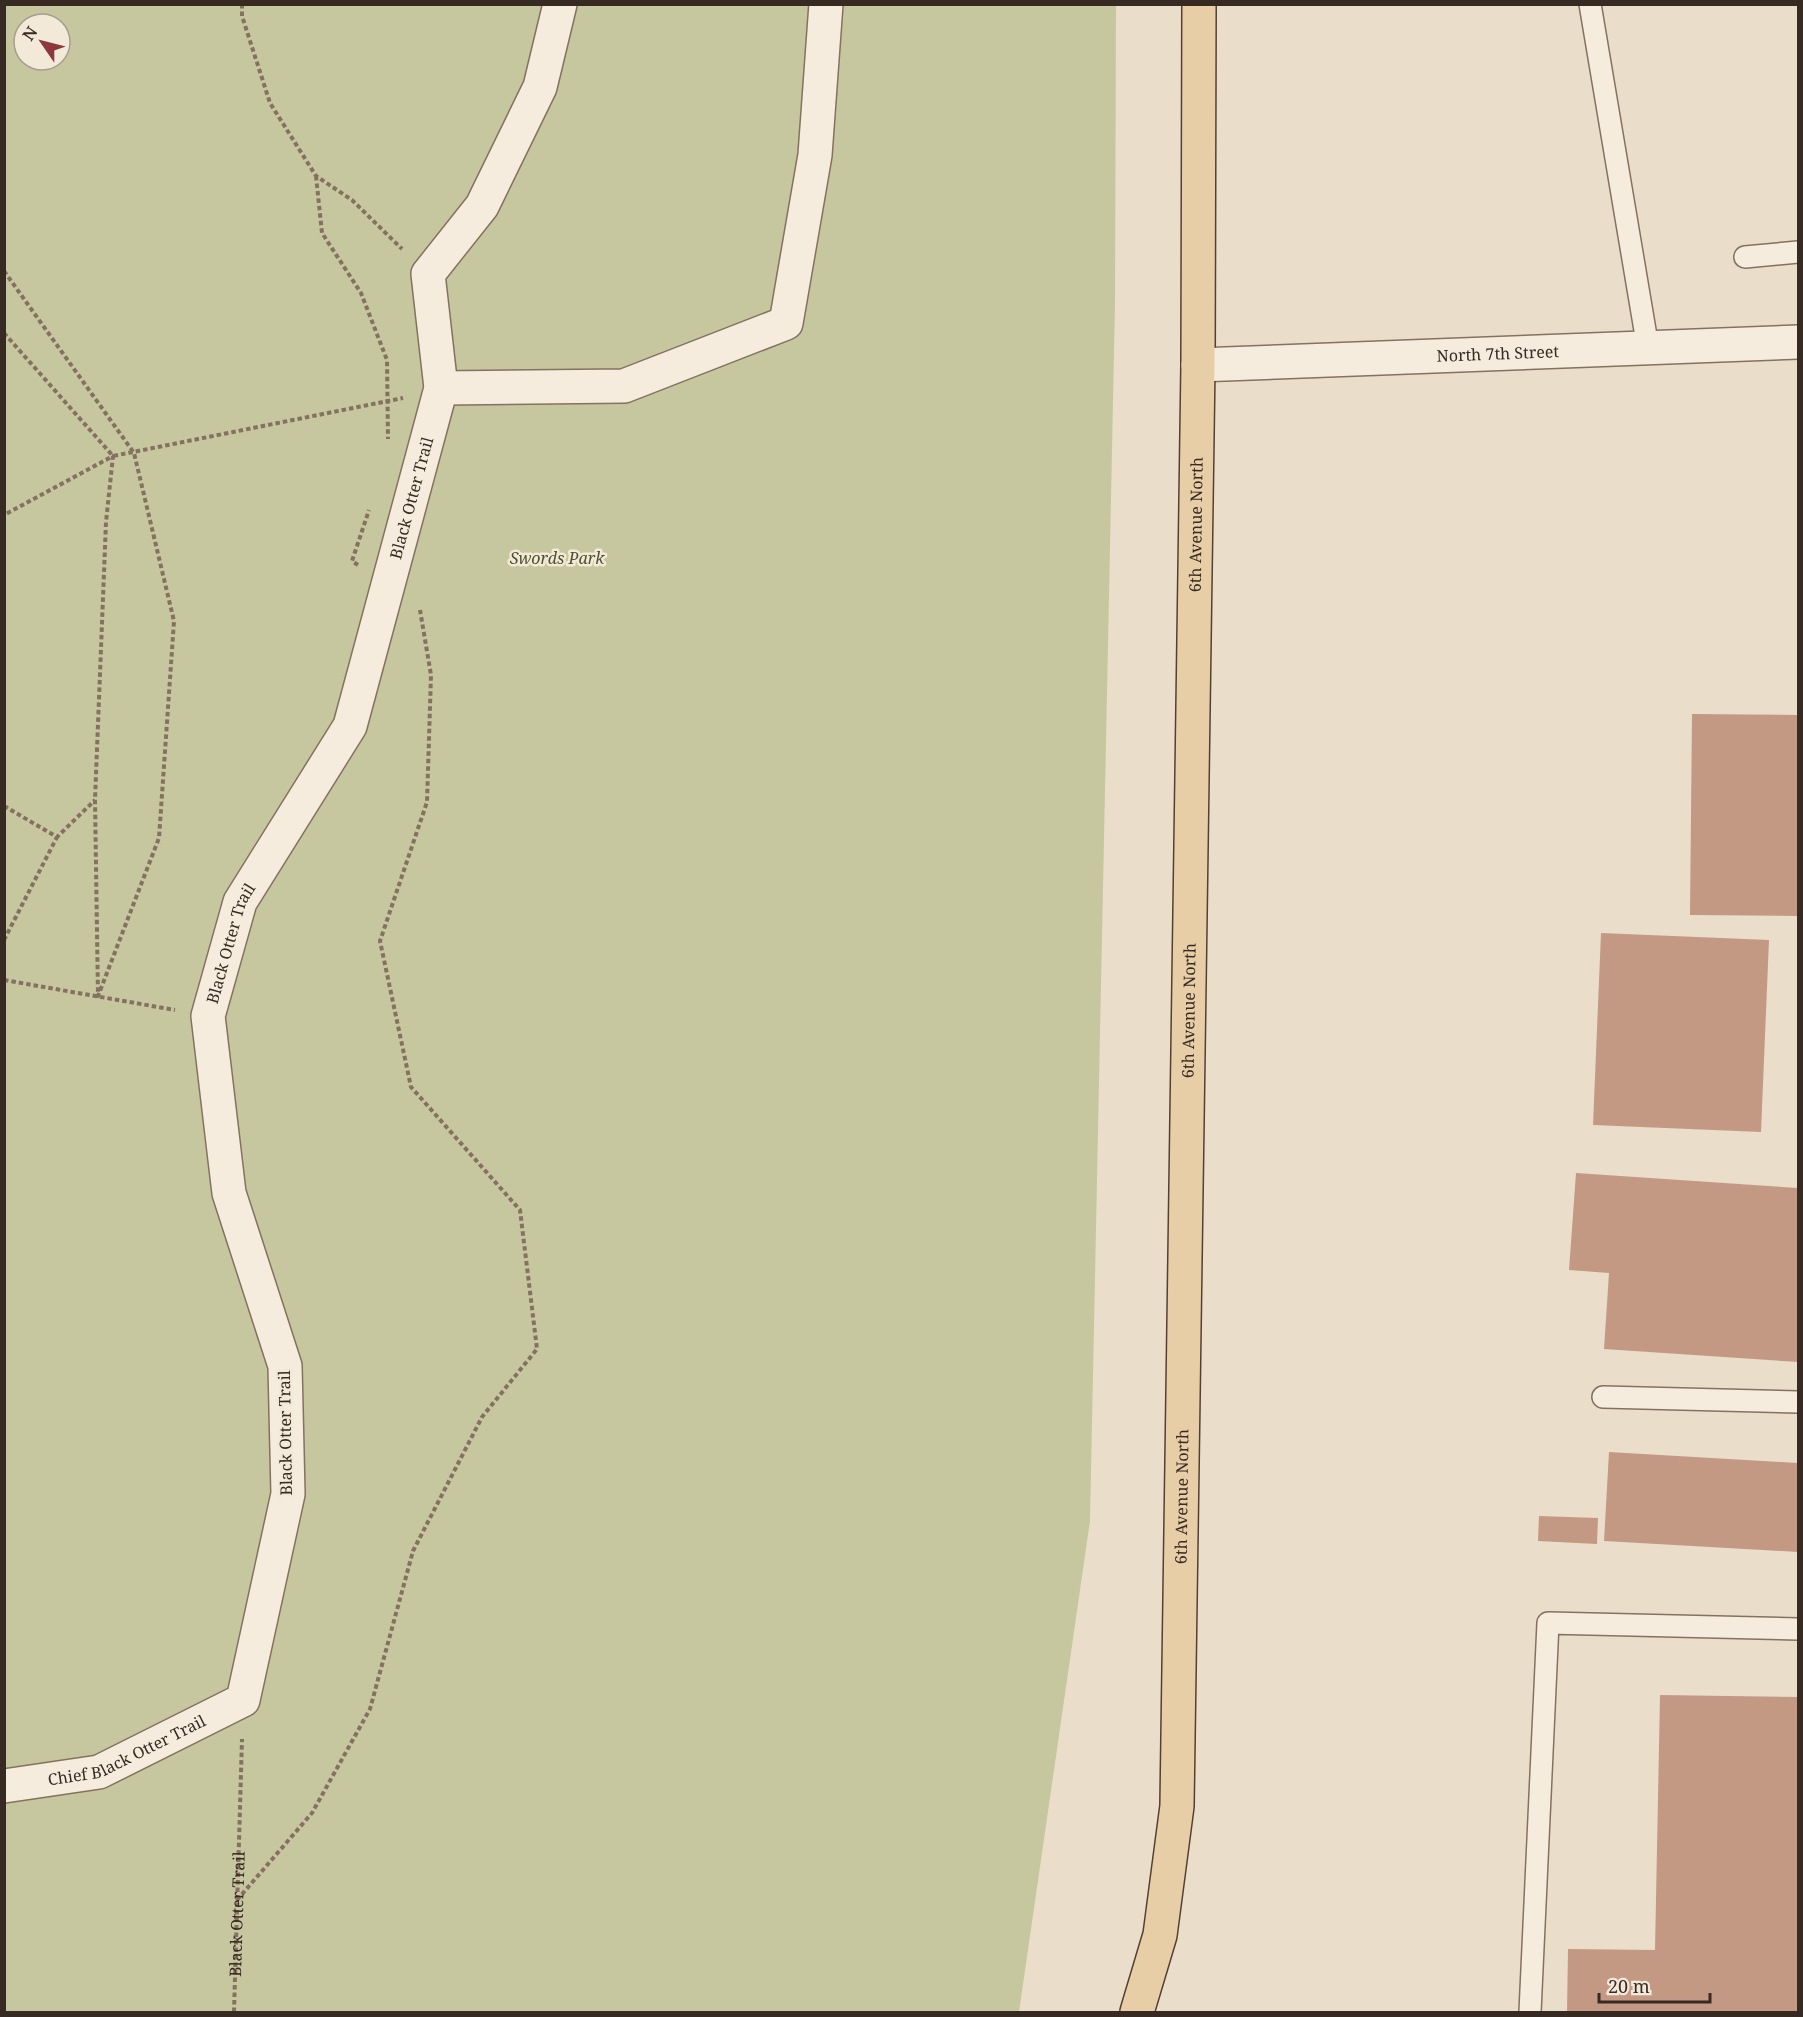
<svg xmlns="http://www.w3.org/2000/svg" width="1803" height="2017" font-family="'Noto Serif',serif">
<style>
.green{fill:#c6c79f;fill-rule:evenodd}
.building{fill:#c49984}
.lines{fill:none;stroke-linecap:round;stroke-linejoin:round}
.service-casing{stroke:#857160;stroke-width:24}
.minor-casing{stroke:#857160;stroke-width:36}
.primary-casing{stroke:#534034;stroke-width:36}
.path{stroke:#857160;stroke-width:4;stroke-dasharray:4.5 3;stroke-linecap:butt}
.service{stroke:#f5ecdd;stroke-width:21}
.minor{stroke:#f5ecdd;stroke-width:33}
.primary{stroke:#e8cea7;stroke-width:33}
.labels{text-anchor:middle;dominant-baseline:central;stroke-width:5;stroke-linejoin:round;paint-order:stroke}
.street-label{font-size:16px;fill:#372a22;stroke:#f2e9d9}
.park-label{font-size:16px;font-style:italic;fill:#4b512b;stroke:#f2e9d9}
</style>
<rect width="100%" height="100%" fill="#eadeca"/>
<path class="green" d="M5 5H1116L1115 304 1090 1521 1019 2012H5ZM24 24H60V60H24Z"/>
<path class="building" d="M1692 714 1798 715V916L1690 915Z
M1601 933 1769 940 1761 1132 1593 1125Z
M1576 1173 1798 1188V1362L1604 1349 1609 1273 1569 1270Z
M1609 1452 1798 1463V1552L1604 1541Z
M1539 1516 1598 1518 1597 1544 1538 1541Z
M1660 1695 1798 1697V2012H1567L1568 1949 1655 1950Z"/>
<g class="lines">
<g class="service-casing">
<path id="service" d="M1590 4 1648 348
M1745 257 1798 252
M1603 1397 1798 1402
M1530 2012 1548 1623 1798 1629"/>
</g>
<g class="minor-casing">
<g id="minor">
<path id="s2" d="M1198 365 1798 342"/>
<path d="M441 388 624 386 786 323 815 155 826 4"/>
<path id="s3" d="M4 1786 99 1772 243 1700 288 1494 285 1366 229 1193 208 1016 240 902 350 726 441 388 428 274 482 206 540 87 560 4"/>
</g>
</g>
<g class="primary-casing">
<g id="primary">
<path id="s4" d="M1137 2012 1160 1935 1177 1806 1198 365 1199 4"/>
</g>
</g>
<g class="path">
<path d="M242 4V16L270 103 316 176 352 200 402 249"/>
<path d="M316 176 322 233 361 293 387 360 388 439"/>
<path d="M4 271 134 453 174 621 159 838 98 996 95 800 106 522 113 456 4 515"/>
<path d="M4 333 113 456 403 398"/>
<path d="M358 565 352 561 369 510"/>
<path d="M4 806 57 837 95 800"/>
<path d="M4 940 57 837"/>
<path d="M4 980 175 1010"/>
<path d="M237 1900 312 1813 370 1709 413 1551 482 1417 537 1349 520 1210 411 1087 380 941 427 802 431 675 420 610"/>
<path id="s1" d="M234 2012 242 1739"/>
</g>
<use href="#service" class="service"/>
<use href="#minor" class="minor"/>
<use href="#primary" class="primary"/>
</g>
<g class="labels">
<g class="street-label">
<text stroke="none"><textPath href="#s2" startOffset="300">North 7th Street</textPath></text>
<text stroke="none"><textPath href="#s3" startOffset="1518">Black Otter Trail</textPath></text>
<text stroke="none"><textPath href="#s4" startOffset="1492">6th Avenue North</textPath></text>
<text stroke="none"><textPath href="#s3" startOffset="1032">Black Otter Trail</textPath></text>
<text stroke="none"><textPath href="#s4" startOffset="1006">6th Avenue North</textPath></text>
<text transform="translate(285 1433) rotate(-91)">Black Otter Trail</text>
<text stroke="none"><textPath href="#s4" startOffset="520">6th Avenue North</textPath></text>
<text stroke="none"><textPath href="#s3" startOffset="129">Chief Black Otter Trail</textPath></text>
<text stroke="none"><textPath href="#s1" startOffset="98">Black Otter Trail</textPath></text>
</g>
<g class="park-label">
<text x="557" y="558">Swords Park</text>
</g>
</g>
<rect width="1803" height="2017" fill="none" stroke="#372a22" stroke-width="12"/>
<g transform="translate(42 42) rotate(305)"><circle r="28" fill="#f2e9d9" stroke="#a79d90" stroke-width="1.5"/>
<path d="M0-4.5L10 22L0 15L-10 22Z" fill="#8d373f"/>
<text y="-9" font-size="16" font-weight="bold" text-anchor="middle" fill="#372a22">N</text>
</g>
<path d="M1599 1993v9h111v-9" fill="none" stroke="#372a22" stroke-width="3"/>
<text x="1608" y="1993" font-size="18" fill="#372a22" stroke="#f2e9d9" stroke-width="4.5" paint-order="stroke">20 m</text>
</svg>
